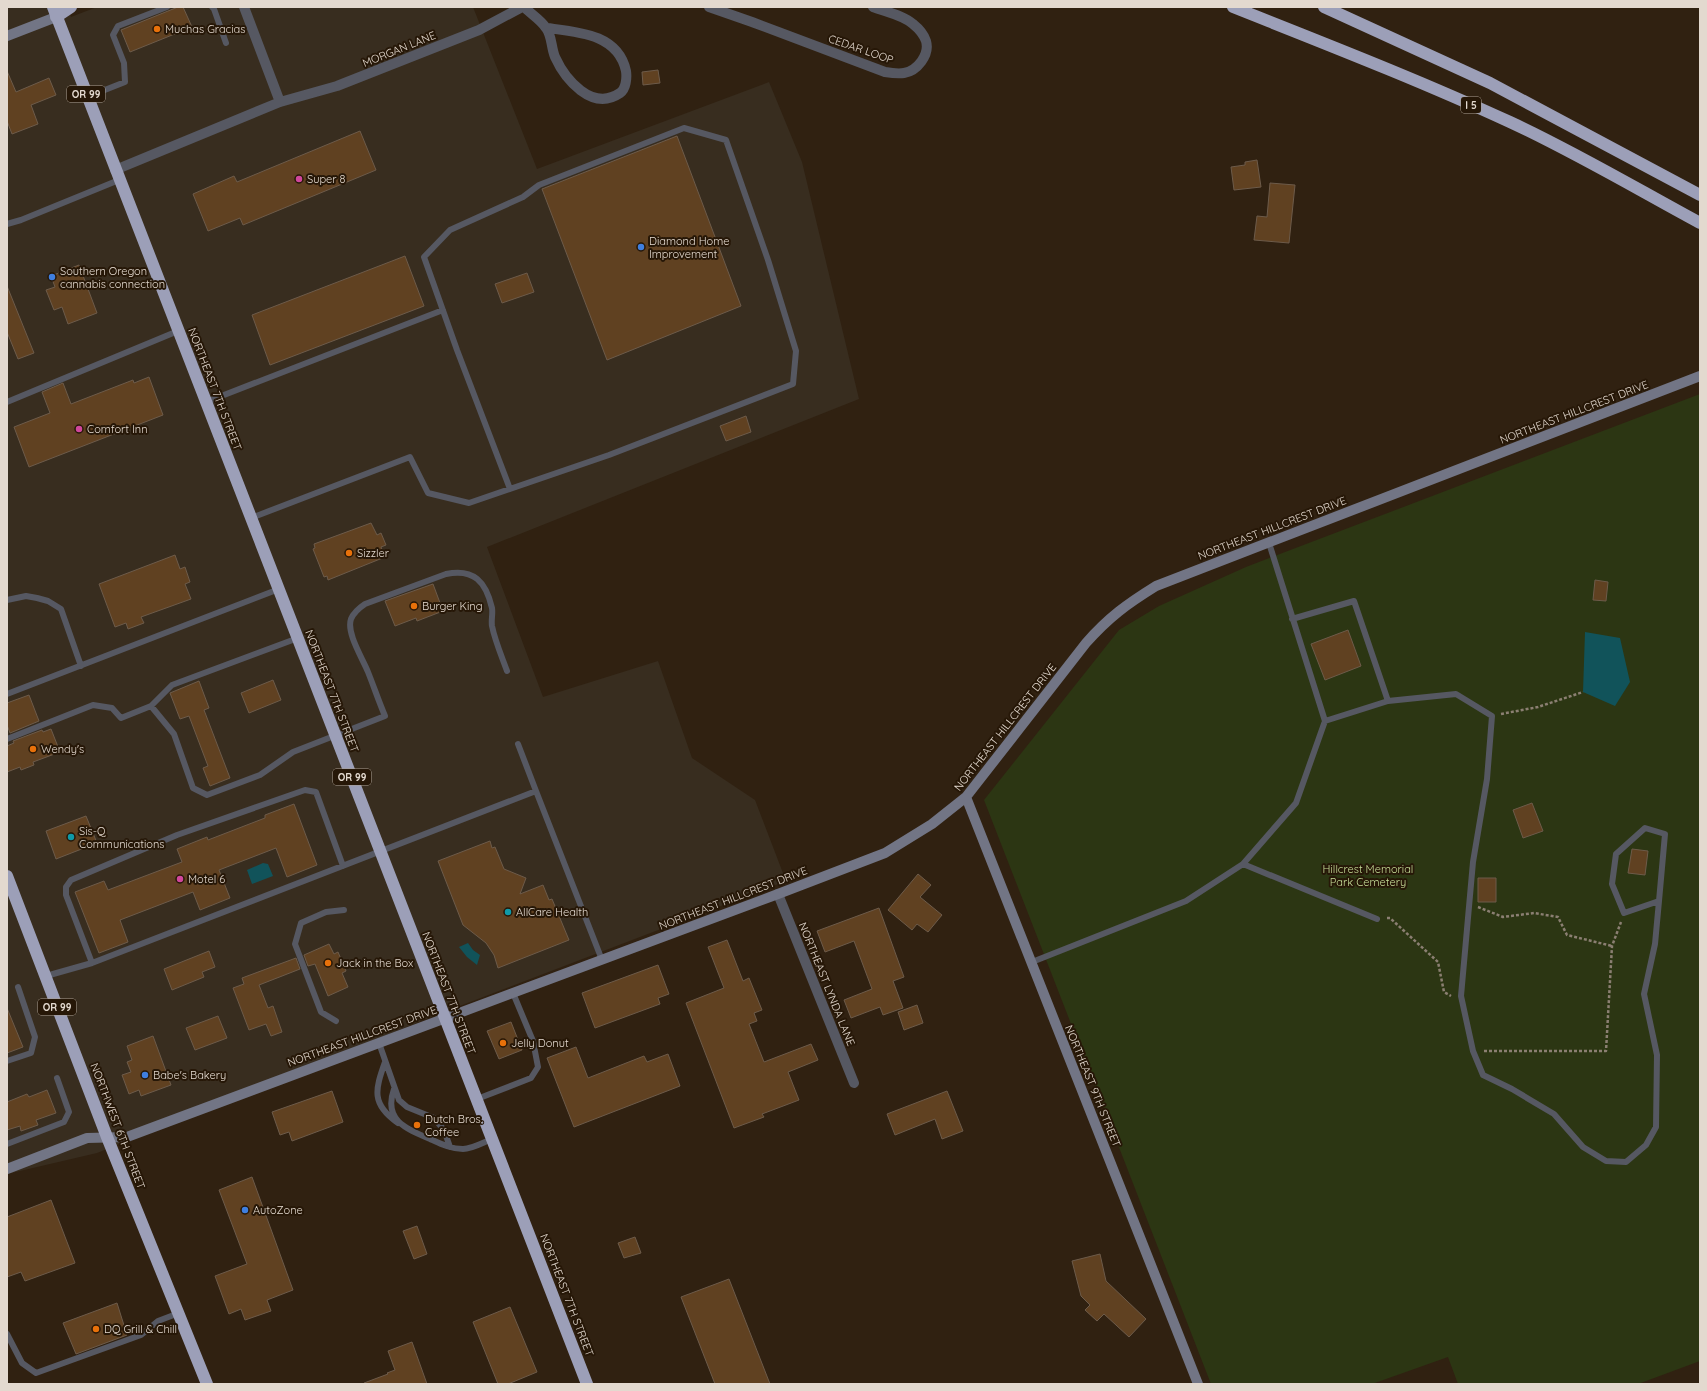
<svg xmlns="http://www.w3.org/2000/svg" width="1707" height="1391" font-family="Quicksand,sans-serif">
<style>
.commercial{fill:#382d1f}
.green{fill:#2c3613}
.water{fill:#11535a}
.building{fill:#604121;stroke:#6d5b4a}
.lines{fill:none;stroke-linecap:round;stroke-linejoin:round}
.path{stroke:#8b7f72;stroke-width:2.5;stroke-dasharray:3 2;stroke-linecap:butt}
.lane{stroke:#565862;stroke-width:6}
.street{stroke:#565862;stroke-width:10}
.secondary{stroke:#727585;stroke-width:10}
.highway{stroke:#9c9fb8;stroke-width:12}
.food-dot{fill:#e8710a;stroke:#261707;stroke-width:1.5}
.hotel-dot{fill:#d1479c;stroke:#261707;stroke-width:1.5}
.shop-dot{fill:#3f7fe0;stroke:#261707;stroke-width:1.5}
.culture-dot{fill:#0f9aa8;stroke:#261707;stroke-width:1.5}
.labels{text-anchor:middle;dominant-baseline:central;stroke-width:4;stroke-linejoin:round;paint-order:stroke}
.shield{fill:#261707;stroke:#aa9f93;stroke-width:1}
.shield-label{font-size:10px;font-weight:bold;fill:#e3d9cf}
.poi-label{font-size:11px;fill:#e3d9cf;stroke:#261707;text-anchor:start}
.street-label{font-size:11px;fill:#e3d9cf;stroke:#261707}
.park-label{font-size:11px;fill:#c7de99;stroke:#261707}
</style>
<rect width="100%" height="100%" fill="#302111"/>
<path class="commercial" d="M7 7H68L71 17 97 7H473L537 169 769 82 802 162 859 399 487 547 543 697 658 661 692 758 755 800 786 881 436 1015 97 1153 7 1174Z"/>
<path class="green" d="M1700 394V1361L1638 1384H1458L1448 1357 1372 1384H1211L984 800 1119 630 1159 606 1246 567Z"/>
<path class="water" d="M1585 632 1620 638 1630 682 1615 706 1583 692Z
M263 863 268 864 273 876 252 884 247 870Z
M468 943 473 950 480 955 477 965 467 957 459 947Z"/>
<path class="building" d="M178 7H183L192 27 130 52 121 30Z
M658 70 660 83 643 85 642 72Z
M7 71 16 92 49 78 56 95 31 105 38 124 12 134 7 121Z
M360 131 376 170 243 225 240 218 208 231 193 194 234 176 237 182Z
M677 136 741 306 607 360 542 189Z
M1257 160 1261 187 1234 190 1231 167 1245 165V162Z
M1270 183 1295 185 1289 243 1254 240 1257 216 1267 217Z
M405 256 424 306 270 365 252 315Z
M79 265 97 313 68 324 62 307 54 310 46 290 55 287 51 276Z
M527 273 534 292 502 303 495 284Z
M7 286 34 353 18 359 7 332Z
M149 377 163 415 29 467 14 427 50 413 42 392 63 383 71 404 133 380 134 383Z
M746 416 751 432 726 441 720 426Z
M371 523 377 535 381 533 386 545 381 547 385 557 328 580 327 576 324 577 313 549 315 548 314 544Z
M175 555 180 569 185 567 190 582 185 584 191 599 141 617 144 623 128 629 126 623 115 627 99 584Z
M1595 580 1608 582 1606 601 1593 600Z
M433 584 443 611 417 621 416 618 395 626 385 601Z
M1348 630 1361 666 1325 680 1311 644Z
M273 680 281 700 249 713 241 693Z
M199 681 209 708 204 710 230 778 210 786 203 768 208 766 189 716 180 719 170 693Z
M29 695 39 721 10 733 7 725V703Z
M51 729 60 752 33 762 34 765 21 770 20 767 7 772V746L14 743 13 741 42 730 43 732Z
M1532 803 1543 831 1523 838 1513 810Z
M294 804 317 865 287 877 276 848 219 870 230 898 200 910 193 892 120 920 128 942 99 953 75 892 104 881 108 890 182 862 177 849 207 837 208 840 265 818V815Z
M86 816 97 843 56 859 46 831Z
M490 841 492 848 495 847 504 869 526 878 520 894 543 885 549 900 552 899 569 940 498 968 494 955 486 943 463 925 438 861Z
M1632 849 1648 851 1645 875 1628 873Z
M918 874 931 885 920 897 942 915 928 932 917 924 912 930 888 910Z
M1478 878H1496V902H1478Z
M879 908 904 977 893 981 903 1008 883 1015 880 1007 851 1018 844 1000 872 989 854 941 825 952 817 931Z
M727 940 743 981 749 978 762 1010 754 1013 757 1021 749 1024 764 1062 811 1044 818 1060 788 1072 799 1100 762 1114 764 1117 734 1128 686 1003 724 988 708 947Z
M329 944 334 954 338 952 346 971 342 973 348 987 328 996 315 964 308 966 304 955Z
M209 951 215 967 202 972 204 977 172 990 164 969Z
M296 958 300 969 259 985 268 1008 273 1006 282 1032 271 1036 266 1024 249 1030 233 988 244 984 242 978Z
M658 965 669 994 658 998 660 1004 595 1028 582 993Z
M917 1005 923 1023 904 1030 898 1012Z
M7 1008 23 1047 7 1053Z
M218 1016 227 1038 195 1050 186 1028Z
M511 1022 522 1050 499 1059 487 1031Z
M153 1036 171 1085 141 1096 139 1090 129 1094 122 1075 131 1072 127 1062 132 1060 127 1046Z
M576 1047 588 1078 644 1056 647 1062 668 1054 680 1086 574 1127 547 1058Z
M47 1090 56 1113 36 1120 38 1125 21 1131 20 1126 7 1130V1102L27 1094 29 1097Z
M332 1091 343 1122 292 1141 289 1132 280 1135 272 1112Z
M947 1091 963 1131 942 1139 935 1119 895 1135 887 1114Z
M252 1177 293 1290 267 1300 271 1311 245 1320 241 1309 229 1314 215 1276 247 1264 219 1190Z
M51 1200 75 1263 25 1281 21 1272 7 1277V1217Z
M417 1226 427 1254 414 1259 403 1231Z
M635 1237 641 1253 624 1258 618 1243Z
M1100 1254 1106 1281 1146 1319 1129 1337 1104 1314 1097 1321 1085 1310 1090 1305 1081 1296 1072 1261Z
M729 1279 770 1384H715L681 1297Z
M117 1303 127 1335 76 1354 63 1323Z
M510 1307 537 1372 508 1384H498L473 1322Z
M412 1342 427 1384H365L364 1383 388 1374 387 1373 395 1370 388 1351Z"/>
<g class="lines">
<path class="path" d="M1501 714 1538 707 1583 692
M1478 907 1503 917 1534 913 1558 917 1567 935 1612 946
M1387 918H1390L1438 962 1444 992 1451 996
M1484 1051H1606L1612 946 1621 922"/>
<path class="lane" d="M212 7 214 9 226 43
M87 97 125 82 124 63 113 35 118 26 167 7
M7 224 21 220 119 180
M7 402 178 331
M206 402 443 310
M251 518 410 457 428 493 469 503 609 455 793 384 796 351 768 260 726 140 684 128 539 185 523 197 450 230 424 257 457 350 510 489
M1269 543 1325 721 1388 701 1354 601 1292 619
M7 600 26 596 37 598 48 601 61 609 81 666
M7 694 279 589
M1388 701 1456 694 1492 716 1487 779 1473 862 1461 996 1473 1051 1483 1075 1512 1089 1554 1114 1583 1147 1606 1161 1626 1162 1646 1145 1656 1127 1657 1055 1644 994 1655 944 1659 901
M151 706 174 734 193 788 207 795 260 775 293 752 385 716C379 702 374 687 368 672 363 659 346 633 351 619 354 612 359 608 365 604L446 574C474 568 486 582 492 608 493 614 491 620 492 626 495 641 502 657 507 671
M7 739 93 705 112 708 121 718 151 706 172 685 298 638
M518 744 536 791
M1645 828 1665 834 1659 901 1624 913 1612 884 1616 854Z
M1243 864 1377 919
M1032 962 1186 901 1243 864 1296 803 1325 721
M92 963 66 895V887L71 880 177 835 305 790 316 792 343 866
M46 976 92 963 536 791 602 960
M336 1021 321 1012 295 944 301 923 326 912 344 910
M379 1043 399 1100 407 1107 434 1118 444 1130 450 1147
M7 1061 31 1053 35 1037 18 987
M385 1062C375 1090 371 1104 398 1123
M394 1089C383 1120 406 1129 430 1139 441 1144 451 1149 463 1149 472 1149 484 1142 492 1139
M477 1099 531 1078 538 1067 533 1041 513 993
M7 1144 64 1122 69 1112 57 1078
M7 1334 22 1363 36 1373 141 1335 158 1321 179 1313"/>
<path class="street" d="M244 7 280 102
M524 7C531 14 541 20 546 28 552 35 551 48 555 57 565 79 592 112 620 93 626 89 627 78 626 71 618 34 578 32 547 28
M709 7 752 22 885 72C891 73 898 74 904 73 917 71 930 55 926 41 924 35 918 28 913 24 903 15 886 12 873 7
M115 170 280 102 337 86 479 30 522 7
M778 894 854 1083"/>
<path class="secondary" d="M7 36 56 17
M966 797 1198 1384
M7 1169 87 1138 127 1137 778 894 885 853 932 824 966 797 1086 643C1109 617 1127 604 1156 586L1700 376"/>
<path class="highway" d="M53 7 587 1384
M1233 7C1326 44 1419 80 1510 122 1575 152 1637 189 1700 223
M1324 7 1490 83 1700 195
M56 17 71 7
M7 876 107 1137 207 1384"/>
</g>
<g class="food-dot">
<circle cx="157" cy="29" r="4"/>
<circle cx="349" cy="553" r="4"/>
<circle cx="414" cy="606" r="4"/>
<circle cx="33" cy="749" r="4"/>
<circle cx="328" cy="963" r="4"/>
<circle cx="503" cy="1043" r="4"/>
<circle cx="417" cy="1125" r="4"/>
<circle cx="96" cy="1329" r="4"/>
</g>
<g class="hotel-dot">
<circle cx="299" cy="179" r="4"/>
<circle cx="79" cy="429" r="4"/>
<circle cx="180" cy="879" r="4"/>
</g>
<g class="shop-dot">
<circle cx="641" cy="247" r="4"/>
<circle cx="52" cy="277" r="4"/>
<circle cx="145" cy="1075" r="4"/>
<circle cx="245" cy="1210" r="4"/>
</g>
<g class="culture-dot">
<circle cx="71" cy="837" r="4"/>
<circle cx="508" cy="912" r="4"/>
</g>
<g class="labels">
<g class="shield">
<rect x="67" y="86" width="38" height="16" rx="3"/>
<rect x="1461" y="97" width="20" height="16" rx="3"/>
<rect x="333" y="769" width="38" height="16" rx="3"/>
<rect x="38" y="999" width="38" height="16" rx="3"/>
</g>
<g class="shield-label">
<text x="86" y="94">OR 99</text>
<text x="1471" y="105">I 5</text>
<text x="352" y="777">OR 99</text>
<text x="57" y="1007">OR 99</text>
</g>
<g class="poi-label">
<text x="165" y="29">Muchas Gracias</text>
<text x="307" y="179">Super 8</text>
<text x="649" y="241">Diamond Home<tspan x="649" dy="13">Improvement</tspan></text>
<text x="60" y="271">Southern Oregon<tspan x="60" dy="13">cannabis connection</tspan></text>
<text x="87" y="429">Comfort Inn</text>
<text x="357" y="553">Sizzler</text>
<text x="422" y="606">Burger King</text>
<text x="41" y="749">Wendy's</text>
<text x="79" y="831">Sis-Q<tspan x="79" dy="13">Communications</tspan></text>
<text x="188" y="879">Motel 6</text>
<text x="516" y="912">AllCare Health</text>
<text x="336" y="963">Jack in the Box</text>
<text x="511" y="1043">Jelly Donut</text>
<text x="153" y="1075">Babe's Bakery</text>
<text x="425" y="1119">Dutch Bros.<tspan x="425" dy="13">Coffee</tspan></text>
<text x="253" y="1210">AutoZone</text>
<text x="104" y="1329">DQ Grill &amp; Chill</text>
</g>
<g class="street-label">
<text transform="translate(399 49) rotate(-22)">MORGAN LANE</text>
<text transform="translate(861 49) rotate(19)">CEDAR LOOP</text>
<text transform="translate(215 389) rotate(69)">NORTHEAST 7TH STREET</text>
<text transform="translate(1574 412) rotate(-21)">NORTHEAST HILLCREST DRIVE</text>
<text transform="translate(1272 528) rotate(-21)">NORTHEAST HILLCREST DRIVE</text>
<text transform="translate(332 691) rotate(69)">NORTHEAST 7TH STREET</text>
<text transform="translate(1005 727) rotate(-52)">NORTHEAST HILLCREST DRIVE</text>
<text transform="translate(733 898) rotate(-21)">NORTHEAST HILLCREST DRIVE</text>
<text transform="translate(827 984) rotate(68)">NORTHEAST LYNDA LANE</text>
<text transform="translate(449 993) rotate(69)">NORTHEAST 7TH STREET</text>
<text transform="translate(362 1036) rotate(-20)">NORTHEAST HILLCREST DRIVE</text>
<text transform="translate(1093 1086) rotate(68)">NORTHEAST 9TH STREET</text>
<text transform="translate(118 1126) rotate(69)">NORTHWEST 6TH STREET</text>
<text transform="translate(567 1295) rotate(69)">NORTHEAST 7TH STREET</text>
</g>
<g class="park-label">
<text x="1368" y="869">Hillcrest Memorial<tspan x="1368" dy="13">Park Cemetery</tspan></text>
</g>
</g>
<rect width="1707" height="1391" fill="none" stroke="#e3d9cf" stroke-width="16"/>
</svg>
